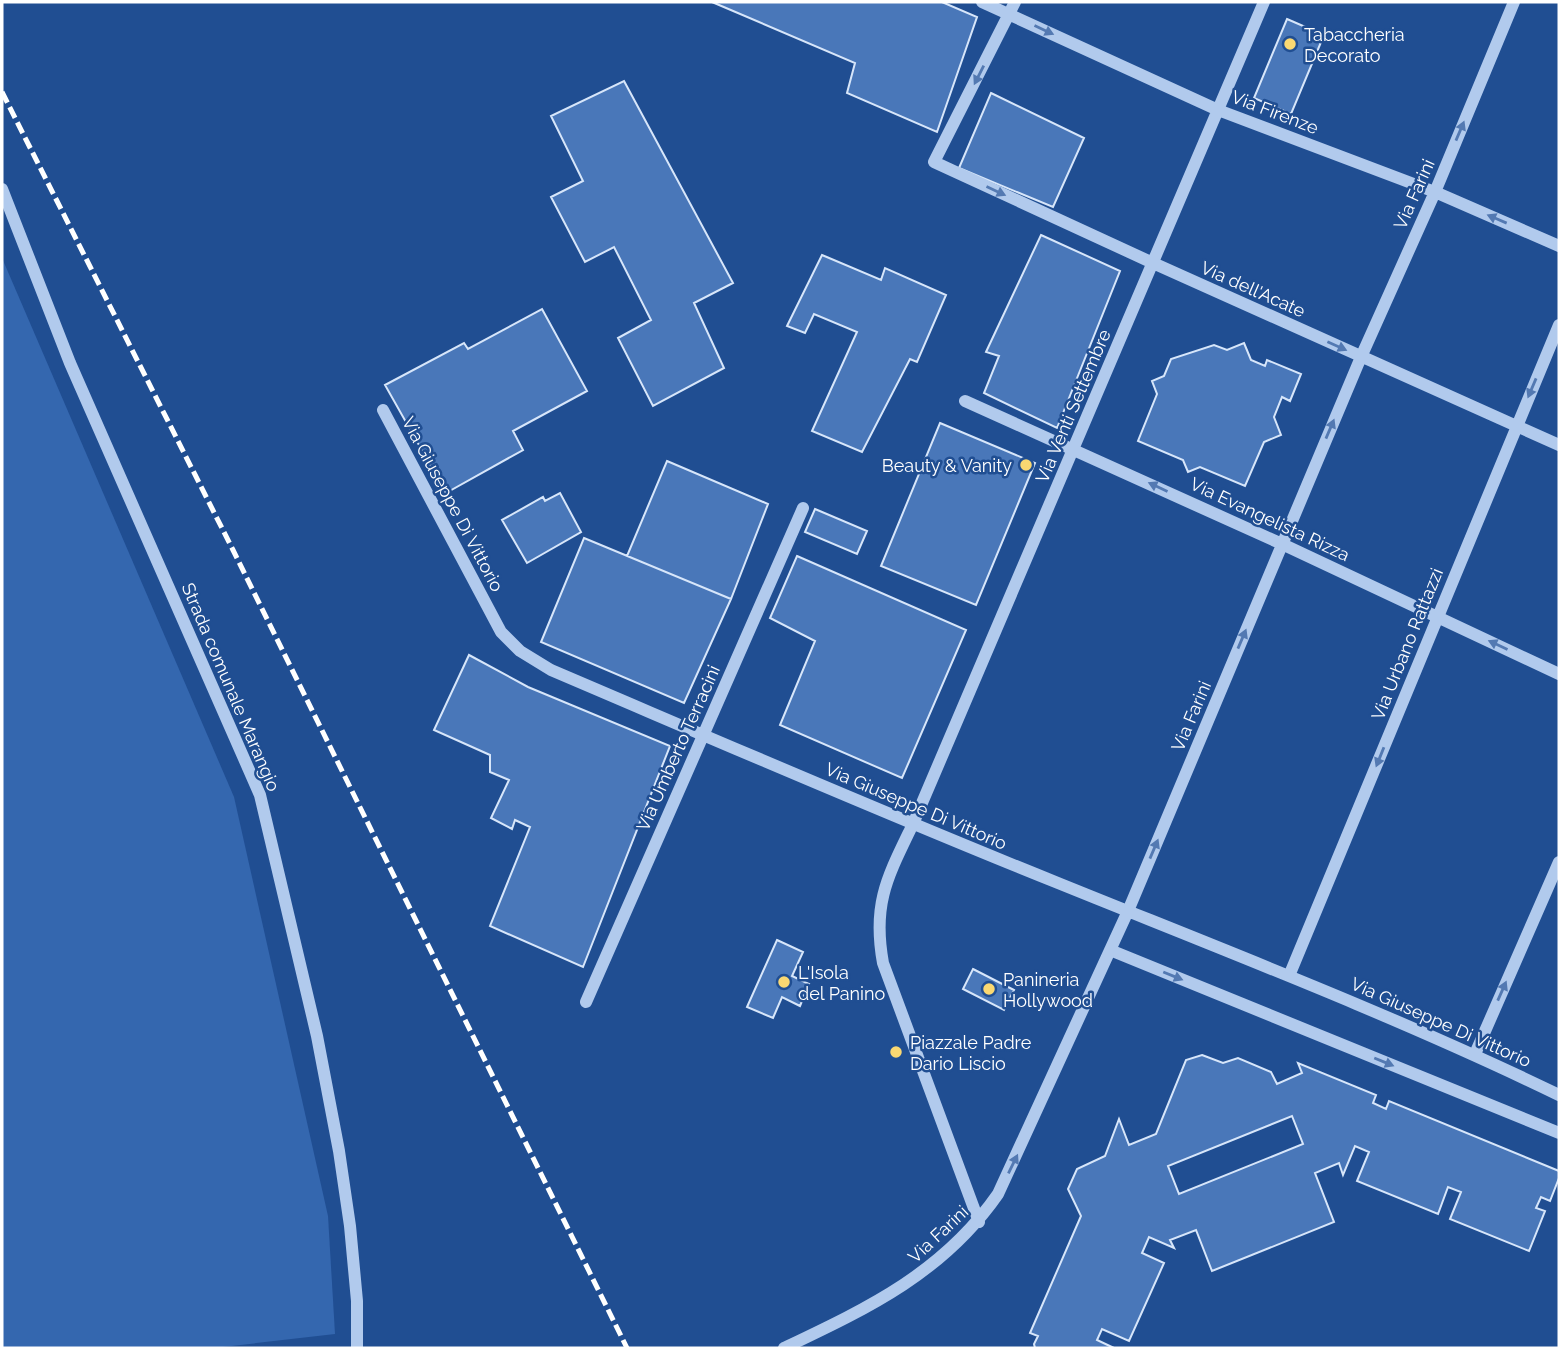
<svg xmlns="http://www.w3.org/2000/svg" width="1561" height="1350" font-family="Raleway,sans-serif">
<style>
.green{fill:#3467af}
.building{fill:#4977b9;stroke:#d7e6fa;stroke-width:2;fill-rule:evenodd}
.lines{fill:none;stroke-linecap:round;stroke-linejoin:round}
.minor{stroke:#b1caed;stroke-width:12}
.rail{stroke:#fff;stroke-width:5;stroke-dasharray:12 5;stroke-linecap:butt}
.oneway{fill:#5379b2}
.poi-dot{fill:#fad872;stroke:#204e92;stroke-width:2.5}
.labels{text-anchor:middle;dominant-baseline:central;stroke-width:5;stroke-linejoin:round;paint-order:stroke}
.poi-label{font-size:18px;fill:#fff;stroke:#204e92;text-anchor:start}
.street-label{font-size:18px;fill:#fff;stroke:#204e92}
</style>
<rect width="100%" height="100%" fill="#204e92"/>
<path class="green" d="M2 258 234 797 328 1216 335 1334 214 1348H2Z"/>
<path class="building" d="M712 2H942L977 17 937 132 847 93 855 63Z
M1287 19 1324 35 1291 114 1254 98Z
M624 81 733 283 694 303 724 368 653 406 618 338 651 320 614 247 585 262 551 197 583 181 551 116Z
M991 93 1084 138 1053 207 959 168Z
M1041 235 1120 271 1057 428 984 393 999 356 986 352Z
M822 255 881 280 885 268 946 295 917 362 910 359 862 452 812 431 857 332 814 314 805 333 787 326Z
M542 309 587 391 513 431 523 450 446 493 385 385 464 343 468 349Z
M1244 343 1251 360 1265 366 1267 360 1301 374 1290 401 1282 397 1274 417 1281 435 1264 442 1245 486 1200 467 1188 472 1183 460 1138 441 1157 394 1152 381 1164 376 1171 359 1214 345 1227 350Z
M940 423 1035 463 976 605 881 566Z
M667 461 768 504 731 599 627 556Z
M560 493 581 532 527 563 502 520 543 497 545 501Z
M815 509 867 531 857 554 805 532Z
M584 538 731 599 684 703 541 642Z
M797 556 966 630 902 778 780 725 815 641 770 618Z
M469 655 528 687 670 746 583 967 490 926 530 827 515 820 512 829 491 818 509 780 490 772V755L434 730Z
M777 940 803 952 792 976 809 984 800 1006 782 997 773 1018 747 1007Z
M973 969 1014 990 1004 1010 963 989Z
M1202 1055 1223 1063 1238 1058 1271 1072 1277 1084 1302 1073 1298 1063 1376 1095 1373 1103 1386 1109 1389 1101 1559 1171V1178L1550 1201 1541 1197 1536 1208 1545 1211 1529 1251 1450 1219 1461 1192 1448 1187 1438 1214 1357 1181 1369 1152 1355 1146 1343 1175 1339 1163 1315 1173 1334 1222 1212 1271 1196 1230 1170 1240 1174 1248 1149 1237 1142 1253 1164 1263 1129 1341 1102 1329 1097 1340 1114 1348H1035L1034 1344 1038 1336 1030 1333 1081 1216 1068 1189 1077 1169 1105 1156 1119 1119 1129 1145 1156 1134 1186 1060ZM1292 1116 1303 1144 1179 1194 1168 1166Z"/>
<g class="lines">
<path class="minor" d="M982 2 1218 110 1435 192 1559 246
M1015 2 934 162 1153 263 1559 445
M2 189 70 363 260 795 317 1036 339 1151 350 1226 357 1301V1348
M965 401 1282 544 1559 674
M383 410 501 632 520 651 551 670C720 742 888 815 1058 883 1226 951 1396 1016 1559 1095
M1110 950 1559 1133
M1289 976 1559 325
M586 1002 803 508
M1475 1054 1559 862
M979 1222 883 963C872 903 888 876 913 824L1264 2
M784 1348C868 1308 943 1273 998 1194L1128 911 1361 357 1435 192 1514 2"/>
<path class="rail" d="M2 92 233 550 627 1348"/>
</g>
<defs><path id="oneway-solid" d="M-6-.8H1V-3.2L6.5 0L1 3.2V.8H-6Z" transform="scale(1.75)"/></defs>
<g class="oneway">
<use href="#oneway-solid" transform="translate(1044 30) rotate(25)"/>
<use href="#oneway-solid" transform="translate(979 75) rotate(117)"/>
<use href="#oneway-solid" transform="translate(1460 131) rotate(-67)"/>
<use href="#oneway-solid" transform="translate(996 191) rotate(25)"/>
<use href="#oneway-solid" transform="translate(1497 219) rotate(-157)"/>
<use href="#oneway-solid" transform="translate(1337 346) rotate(24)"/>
<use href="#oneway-solid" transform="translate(1532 388) rotate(113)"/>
<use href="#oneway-solid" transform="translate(1330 429) rotate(-67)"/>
<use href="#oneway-solid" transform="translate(1158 487) rotate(-155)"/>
<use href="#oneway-solid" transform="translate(1242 639) rotate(-67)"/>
<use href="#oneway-solid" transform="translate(1498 645) rotate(-155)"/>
<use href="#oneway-solid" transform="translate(1380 757) rotate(112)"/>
<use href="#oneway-solid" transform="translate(1154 849) rotate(-67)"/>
<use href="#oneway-solid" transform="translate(1173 976) rotate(22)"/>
<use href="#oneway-solid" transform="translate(1502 991) rotate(-66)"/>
<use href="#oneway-solid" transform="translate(1384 1062) rotate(22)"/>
<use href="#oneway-solid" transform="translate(1013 1164) rotate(-64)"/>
</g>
<g class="poi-dot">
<circle cx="1290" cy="44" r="7"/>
<circle cx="1026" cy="465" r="7"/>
<circle cx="784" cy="982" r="7"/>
<circle cx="989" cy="989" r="7"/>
<circle cx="896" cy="1052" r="7"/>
</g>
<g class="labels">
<g class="poi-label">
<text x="1304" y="34">Tabaccheria<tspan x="1304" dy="21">Decorato</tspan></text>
<text x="1012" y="465" text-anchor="end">Beauty &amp; Vanity</text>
<text x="798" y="972">L'Isola<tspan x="798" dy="21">del Panino</tspan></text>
<text x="1003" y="979">Panineria<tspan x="1003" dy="21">Hollywood</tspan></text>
<text x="910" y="1042">Piazzale Padre<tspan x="910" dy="21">Dario Liscio</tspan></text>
</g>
<g class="street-label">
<text transform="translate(1275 112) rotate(21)">Via Firenze</text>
<text transform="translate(1414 194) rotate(-66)">Via Farini</text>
<text transform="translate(1253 289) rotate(24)">Via dell'Acate</text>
<text transform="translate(1073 406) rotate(-67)">Via Venti Settembre</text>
<text transform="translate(453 504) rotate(62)">Via Giuseppe Di Vittorio</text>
<text transform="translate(1270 519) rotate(25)">Via Evangelista Rizza</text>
<text transform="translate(1407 644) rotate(-68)">Via Urbano Rattazzi</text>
<text transform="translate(231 687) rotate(67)">Strada comunale Marangio</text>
<text transform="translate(1191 716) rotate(-67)">Via Farini</text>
<text transform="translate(678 748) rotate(-66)">Via Umberto Terracini</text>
<text transform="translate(916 806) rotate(23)">Via Giuseppe Di Vittorio</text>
<text transform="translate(1441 1022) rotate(24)">Via Giuseppe Di Vittorio</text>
<text transform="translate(938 1234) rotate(-43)">Via Farini</text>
</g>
</g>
<rect width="1561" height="1350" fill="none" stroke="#ffffff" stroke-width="7"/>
</svg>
